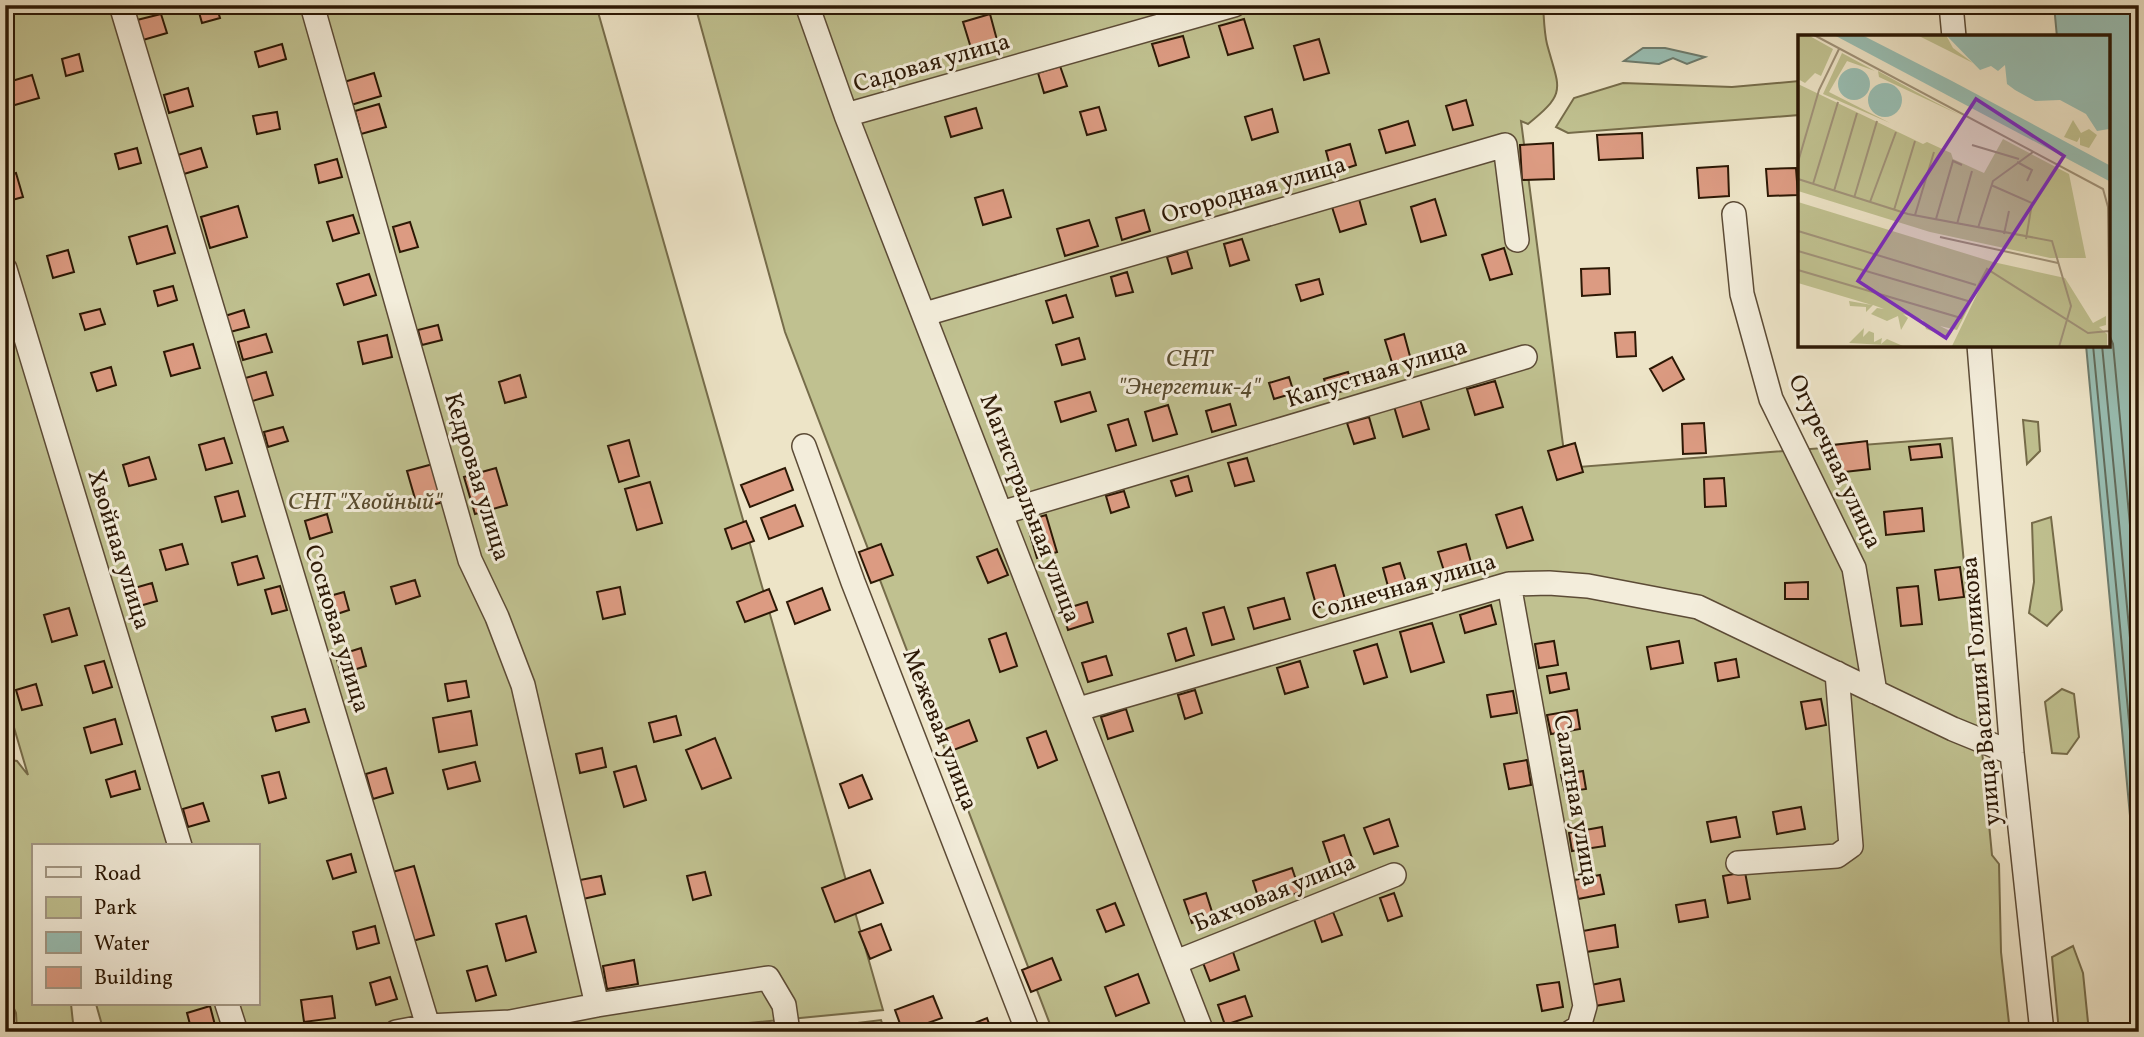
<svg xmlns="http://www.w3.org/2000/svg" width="2144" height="1037" font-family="Vollkorn,serif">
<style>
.green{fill:#c0c190;stroke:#766c4a;stroke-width:2}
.water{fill:#99bfb4;stroke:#6d7c6e;stroke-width:2}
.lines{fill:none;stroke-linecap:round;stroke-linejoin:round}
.shore{stroke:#626c5c;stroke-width:2}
.building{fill:#dc9b82;stroke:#2c1805;stroke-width:2}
.street-casing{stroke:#5c4b36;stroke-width:26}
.street{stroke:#f3eddb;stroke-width:23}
.labels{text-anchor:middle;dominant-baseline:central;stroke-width:6;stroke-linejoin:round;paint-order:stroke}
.street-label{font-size:24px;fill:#2c1805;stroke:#f3eddb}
.park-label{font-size:24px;font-style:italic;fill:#584b2f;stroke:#f3eddb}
.inset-road{fill:none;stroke:#a09279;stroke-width:2}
.view{fill:#7b2cbf;fill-opacity:0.15;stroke:#7b2cbf;stroke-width:3.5}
.inset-edge{fill:none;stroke:#2c1805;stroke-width:3.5}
</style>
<rect width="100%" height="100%" fill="#ede4c7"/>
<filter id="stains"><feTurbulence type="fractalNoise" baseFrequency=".00286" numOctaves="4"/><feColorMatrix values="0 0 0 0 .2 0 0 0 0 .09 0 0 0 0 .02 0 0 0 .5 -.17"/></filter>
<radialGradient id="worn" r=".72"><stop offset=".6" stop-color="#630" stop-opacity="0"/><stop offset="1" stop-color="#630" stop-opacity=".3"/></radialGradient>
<path class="green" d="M5 5H596L883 1010 655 1032H104L96 1004H257V846H33V1004H71L74 1032H17L16 1013 5 989V759L17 761 28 775 5 697Z
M695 5H1543C1544 18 1544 32 1547 44 1559 89 1568 92 1528 124L1521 121 1566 468 1952 438 1992 855 1999 864 2001 952 2010 1032H1053L785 332Z
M1799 81V115L1568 133 1556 127 1574 98 1623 83 1732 87Z
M2023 420 2038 422 2040 451 2027 464Z
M2051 517 2062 610 2047 626 2029 613 2034 582 2032 523Z
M2062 689 2074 694 2079 737 2067 754 2052 753 2045 702Z
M2073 946 2083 973 2089 1032H2059L2052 957Z
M881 1020 885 1032H784Z"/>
<path class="water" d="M2054 5H2139V912L2086 345H2107V37H2057Z
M1665 48 1705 57 1687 64 1673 58 1659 64 1624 61 1643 48Z"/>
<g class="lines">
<path class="shore" d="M2107 330 2113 344 2139 621
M2093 345 2139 825
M2102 345 2139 732"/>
</g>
<path class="building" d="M197 5H216L220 18 202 23Z
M161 14 167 33 143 40 137 20Z
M990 14 997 40 971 48 963 22Z
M1244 19 1253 48 1228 55 1219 26Z
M1183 36 1189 57 1159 66 1152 44Z
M1319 39 1329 73 1304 80 1294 46Z
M282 44 286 59 259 67 255 52Z
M79 54 83 71 66 76 62 59Z
M1060 66 1067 86 1044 93 1038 73Z
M374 73 381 96 351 105 344 82Z
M32 75 39 98 8 107 5 83Z
M188 88 193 106 169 113 164 95Z
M1466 100 1473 125 1453 130 1446 106Z
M379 104 386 127 361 134 355 111Z
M1099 107 1106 130 1087 135 1080 112Z
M976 108 982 128 951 137 945 117Z
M1272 109 1278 132 1252 140 1245 117Z
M277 112 280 129 257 134 253 116Z
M1408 121 1415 145 1386 153 1379 130Z
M1642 133 1643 158 1599 160 1597 135Z
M1553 143 1554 179 1522 180 1520 145Z
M1350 144 1356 165 1332 173 1326 151Z
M137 148 141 163 119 169 115 154Z
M201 148 207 167 184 174 178 155Z
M337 159 342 177 319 183 315 165Z
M1728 166 1729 196 1699 198 1697 168Z
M1796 168 1798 195 1768 196 1766 169Z
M16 173 23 197 5 202V176Z
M1003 190 1011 217 983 225 975 198Z
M1359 199 1366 224 1340 232 1332 207Z
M1435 199 1446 235 1421 242 1411 207Z
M238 206 247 237 210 248 201 217Z
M1144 210 1150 231 1122 240 1116 218Z
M353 215 359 233 333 241 327 222Z
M1089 220 1098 246 1065 256 1057 229Z
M410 222 418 247 400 252 393 227Z
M167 226 175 253 137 264 129 237Z
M1242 239 1249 260 1230 266 1224 244Z
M1504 248 1512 274 1490 280 1482 255Z
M68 250 74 272 53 278 47 256Z
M1187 251 1192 268 1172 274 1167 257Z
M1609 268 1610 294 1582 296 1581 269Z
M1127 272 1133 292 1116 296 1111 277Z
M369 274 376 295 344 305 337 284Z
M1319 279 1323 294 1301 301 1296 285Z
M173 286 177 300 158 306 154 291Z
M1066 295 1073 317 1053 323 1046 301Z
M100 309 105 324 85 330 80 314Z
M244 310 249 327 230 332 225 316Z
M438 325 442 340 422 345 418 330Z
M1635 332 1636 356 1617 357 1615 333Z
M266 334 272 352 243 360 238 342Z
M1404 334 1411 360 1393 366 1385 340Z
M387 335 392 357 363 364 358 342Z
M1079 338 1085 359 1062 365 1056 345Z
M193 344 200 368 171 376 164 352Z
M1672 357 1684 379 1663 391 1650 369Z
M111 367 116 385 97 391 91 373Z
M266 372 273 395 249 402 242 379Z
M1348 372 1353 388 1329 395 1324 379Z
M520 375 526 397 505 403 499 382Z
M1289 377 1294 393 1274 399 1269 383Z
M1495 381 1503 407 1475 415 1467 389Z
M1090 392 1096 411 1061 422 1055 402Z
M1419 396 1429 429 1403 437 1393 403Z
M1230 404 1236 425 1212 432 1206 411Z
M1168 405 1177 434 1153 441 1145 412Z
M1369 417 1375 438 1354 444 1347 423Z
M1128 419 1136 445 1116 451 1108 425Z
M1704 423 1706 453 1683 454 1682 424Z
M283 427 288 441 268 447 264 432Z
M224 438 232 463 206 470 199 445Z
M629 440 639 476 619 482 608 446Z
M1867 441 1870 469 1836 473 1833 445Z
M1575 443 1583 472 1557 480 1548 451Z
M1940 444 1942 457 1911 460 1909 447Z
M149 457 156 479 129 486 123 465Z
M1247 458 1254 481 1235 486 1228 463Z
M433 464 443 502 418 509 407 471Z
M496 468 507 505 475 514 464 477Z
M785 468 793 490 750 507 741 485Z
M1188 476 1192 491 1176 496 1171 481Z
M1724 478 1726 506 1705 507 1704 479Z
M650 482 662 523 637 530 625 489Z
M238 491 245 516 222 522 215 497Z
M1124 491 1129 507 1111 513 1106 496Z
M795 505 803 526 769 539 761 518Z
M1522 507 1533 540 1507 548 1496 515Z
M1922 508 1924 531 1886 535 1884 512Z
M327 514 332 532 310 539 305 521Z
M1046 515 1057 552 1037 558 1026 521Z
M746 521 754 541 732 549 725 529Z
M182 544 188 564 166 570 160 550Z
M881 544 893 575 871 583 859 552Z
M1466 544 1472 566 1445 574 1438 552Z
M997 549 1008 575 988 583 977 557Z
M257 556 264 578 238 585 232 563Z
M1400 563 1407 585 1389 590 1383 568Z
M1335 565 1345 599 1317 608 1307 573Z
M1960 567 1964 597 1939 600 1935 570Z
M415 580 420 596 396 604 391 587Z
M1808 582V599H1785V583Z
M152 583 157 601 136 607 131 589Z
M280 586 287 610 272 614 265 590Z
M1918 586 1922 624 1901 626 1897 588Z
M620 587 625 614 603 619 597 592Z
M822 588 830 610 795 624 787 602Z
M769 589 777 610 745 622 737 602Z
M344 592 349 610 325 618 319 599Z
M1284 598 1290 619 1254 629 1248 608Z
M1087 602 1093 622 1068 630 1062 610Z
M1491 605 1496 624 1465 633 1460 615Z
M1224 607 1234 639 1212 645 1203 613Z
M69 608 77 635 52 642 44 615Z
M1432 623 1444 662 1411 672 1400 632Z
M1186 628 1194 655 1176 661 1168 634Z
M1006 633 1017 666 1000 672 989 639Z
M1554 641 1558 665 1539 668 1535 644Z
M1679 641 1683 663 1651 669 1647 647Z
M1377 644 1387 677 1364 684 1354 651Z
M361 648 366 666 341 674 336 656Z
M1106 656 1112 675 1088 682 1082 663Z
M1736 659 1739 677 1718 681 1715 663Z
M104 661 112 687 93 693 85 666Z
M1300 661 1308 687 1285 694 1277 668Z
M1566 673 1569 689 1550 693 1547 676Z
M466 681 469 697 448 701 445 684Z
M36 684 42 705 22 710 16 690Z
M1195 690 1202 713 1185 719 1178 695Z
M1513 691 1517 713 1491 717 1487 695Z
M1821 699 1826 725 1806 729 1801 702Z
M305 709 309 722 276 731 272 717Z
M1126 709 1133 731 1108 739 1101 717Z
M1577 710 1580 729 1551 734 1547 715Z
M471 711 477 745 439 752 433 718Z
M676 716 681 735 654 742 649 723Z
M115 719 122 744 91 753 84 728Z
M969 720 977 741 951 751 943 730Z
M1046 731 1057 760 1038 768 1027 738Z
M715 738 731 778 702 789 686 750Z
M602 748 606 767 580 773 576 754Z
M1527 760 1531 785 1509 789 1504 764Z
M475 762 480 781 448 789 443 770Z
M636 766 646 800 624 807 614 772Z
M386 768 393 793 373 799 366 774Z
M135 771 140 789 111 797 106 780Z
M1583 771 1586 789 1565 792 1561 775Z
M279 772 286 798 269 803 262 776Z
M862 775 872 799 849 808 840 784Z
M203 803 209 821 188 827 183 809Z
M1801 807 1805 829 1777 834 1773 812Z
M1736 817 1740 837 1711 842 1707 822Z
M1389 819 1398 846 1374 854 1364 828Z
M1602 827 1605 846 1572 851 1569 833Z
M1344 835 1354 864 1333 872 1323 842Z
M351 854 356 872 333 879 327 861Z
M414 866 434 935 409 942 389 873Z
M1292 868 1300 892 1261 906 1253 881Z
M870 870 883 903 835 922 822 888Z
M705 872 711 895 693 900 687 876Z
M1745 872 1750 899 1728 903 1723 876Z
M1600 875 1604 894 1578 899 1574 880Z
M601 876 605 894 583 899 580 880Z
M1206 893 1213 915 1192 923 1184 900Z
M1394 893 1402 916 1388 921 1380 898Z
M1705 900 1708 917 1679 922 1676 905Z
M1115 903 1124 925 1106 932 1097 910Z
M1333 912 1342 935 1322 942 1314 919Z
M526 916 536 952 506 961 496 924Z
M881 924 891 950 870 959 859 932Z
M1615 925 1618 947 1586 952 1583 931Z
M375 926 379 943 357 949 353 932Z
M1232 949 1239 970 1210 981 1202 960Z
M1052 958 1061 980 1031 992 1022 970Z
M634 960 638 984 607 989 603 966Z
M487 966 496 995 476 1001 467 971Z
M1138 974 1149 1003 1116 1016 1105 987Z
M390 977 397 999 376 1005 370 983Z
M1620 979 1624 1001 1595 1006 1591 985Z
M1559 982 1563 1007 1542 1011 1537 985Z
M332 996 335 1018 304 1022 301 1000Z
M933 996 942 1018 903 1032 895 1010Z
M1245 996 1252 1016 1225 1025 1218 1005Z
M210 1006 216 1029 192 1032 187 1013Z
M987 1018 992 1032H955V1031Z"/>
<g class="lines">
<g class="street-casing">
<path id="street" d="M121 5 428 1026
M312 5 470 560 497 617 523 685 597 1005
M807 5 846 115 1202 1032
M1951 5 1954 37
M846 115 1234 5
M1734 214 1742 294 1771 399 1854 568 1875 692
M5 269 180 846
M925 314 1505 145 1517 240
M1979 345 2012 753 2042 1032
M804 446 853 582 1028 1032
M1001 513 1525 357
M1509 584 1585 1006 1579 1027 1571 1032
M1079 709 1509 584 1549 583 1588 586 1698 607 1953 729 2012 753
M1738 863 1837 856 1851 846 1837 673
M1176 962 1394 875
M227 1004 236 1032
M396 1032 428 1026 510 1022 597 1005 768 978 784 1005 788 1032"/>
</g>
<use href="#street" class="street"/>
</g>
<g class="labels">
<g class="street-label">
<text transform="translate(932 64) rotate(-16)">Садовая улица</text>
<text transform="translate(1254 191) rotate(-16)">Огородная улица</text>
<text transform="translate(1377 374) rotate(-17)">Капустная улица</text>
<text transform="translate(1834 462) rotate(65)">Огуречная улица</text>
<text transform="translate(476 477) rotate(73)">Кедровая улица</text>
<text transform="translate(1029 509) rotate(69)">Магистральная улица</text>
<text transform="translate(118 550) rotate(73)">Хвойная улица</text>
<text transform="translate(1404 588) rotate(-16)">Солнечная улица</text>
<text transform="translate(336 629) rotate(73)">Сосновая улица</text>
<text transform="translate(1982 691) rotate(-95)">улица Василия Голикова</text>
<text transform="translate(939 730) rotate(69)">Межевая улица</text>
<text transform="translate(1575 801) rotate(80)">Салатная улица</text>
<text transform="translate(1275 894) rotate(-22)">Бахчовая улица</text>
</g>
<g class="park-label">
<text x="1189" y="360">СНТ<tspan x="1189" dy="28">"Энергетик-4"</tspan></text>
<text x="365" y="503">СНТ "Хвойный"</text>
</g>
</g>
<g transform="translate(1798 35)">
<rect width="312" height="312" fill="#ede4c7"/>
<path d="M0 0H10L35 14 23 41 17 38 7 48 0 44ZM119 0H148L155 13 175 28ZM44 18 77 36 49 26 31 57 92 88 25 59ZM80 36 131 64 162 80 81 42ZM0 49 125 109 129 107 153 118 155 124 186 138 205 104 271 139 288 223H252L132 197 0 156ZM275 85 283 98 291 94 299 100 291 113 282 110V102L279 107 266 102ZM0 167 195 227 267 243 295 288 308 281V290L301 292 309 299V311H154L194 228 159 295 142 291 154 297 150 302 128 294 125 285 105 279 110 283 103 295 100 281 89 286 73 279 79 273 86 274 75 270 68 277V272L52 271 51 266 74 270 0 248ZM66 293 65 302 71 296 76 298V307L84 303 83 309 89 304 105 311 51 308Z" fill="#c0c190"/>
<path d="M36 0H64L154 46 311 130V146ZM148 0H311V94L299 96 288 79 262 65 237 66 217 55 209 49 207 30 200 36 193 31 182 35ZM40 49a16 16 0 1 1 32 0a16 16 0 1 1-32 0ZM70 65a17 17 0 1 1 34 0a17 17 0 1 1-34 0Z" fill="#99bfb4"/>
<path class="inset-road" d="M16 0 305 154 310 172 312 308M174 110 221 124M0 127 21 55 41 14M219 127 234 135 229 146M0 144 110 179 254 206 273 271 261 312M15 149 40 67M193 150 234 168 228 204M36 156 59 78M56 163 79 86M72 167 98 97M96 175 117 106M117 180 136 117M138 184 155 126 164 130M159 189 174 136M180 193 195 146 235 117M0 196 178 250M206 199 211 176M142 202 260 228M0 216 170 266M0 235 163 283 189 234 290 298 311 296"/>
<path class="view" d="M178 64 266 121 148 303 60 246Z"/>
<rect width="312" height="312" class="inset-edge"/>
</g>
<rect width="2144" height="1037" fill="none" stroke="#ede4c7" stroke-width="28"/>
<rect x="7" y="7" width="2130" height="1023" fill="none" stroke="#2c1805" stroke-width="3.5"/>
<rect x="14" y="14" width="2116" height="1009" fill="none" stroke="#2c1805" stroke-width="2"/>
<rect x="32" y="844" width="228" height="161" fill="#f3eddb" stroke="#a39885" stroke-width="2"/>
<rect x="46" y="867" width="35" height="10" fill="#f3eddb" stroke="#a39885" stroke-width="2"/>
<text x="94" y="880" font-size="21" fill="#2c1805">Road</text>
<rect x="46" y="897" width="35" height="21" fill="#c0c190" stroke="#a39885" stroke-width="2"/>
<text x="94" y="914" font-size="21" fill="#2c1805">Park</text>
<rect x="46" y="932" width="35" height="21" fill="#99bfb4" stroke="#a39885" stroke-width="2"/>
<text x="94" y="950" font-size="21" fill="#2c1805">Water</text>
<rect x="46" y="967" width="35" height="21" fill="#dc9b82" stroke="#a39885" stroke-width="2"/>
<text x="94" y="984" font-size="21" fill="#2c1805">Building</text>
<rect width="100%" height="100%" filter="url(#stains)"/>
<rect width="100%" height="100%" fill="url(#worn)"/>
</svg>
